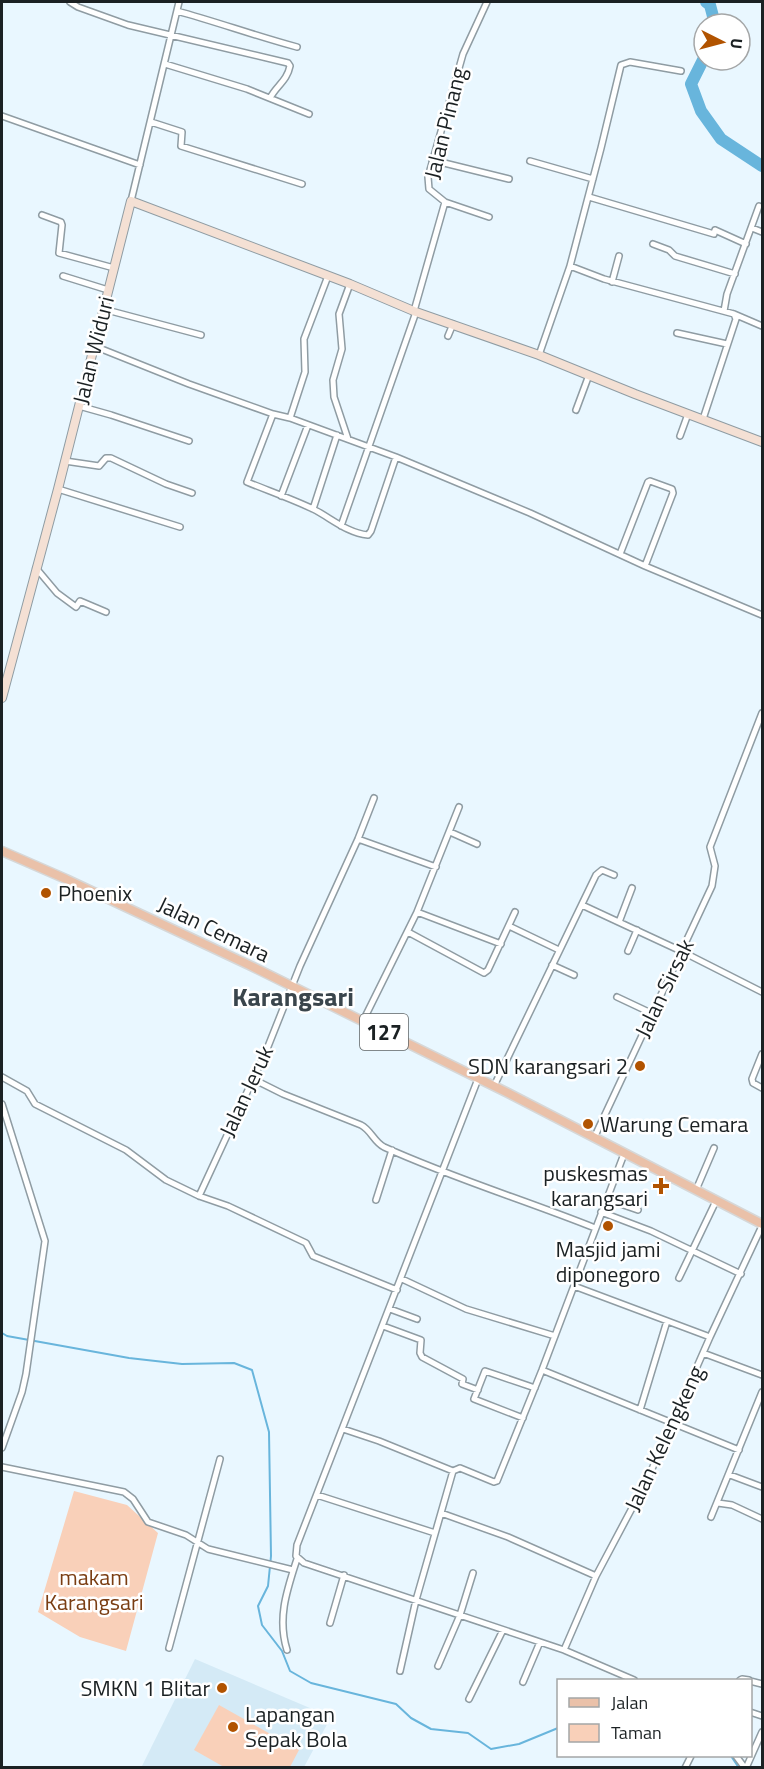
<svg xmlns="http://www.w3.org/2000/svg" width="764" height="1769" font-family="'Titillium Web',sans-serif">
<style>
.built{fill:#d4eaf6}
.green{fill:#f9d0b9}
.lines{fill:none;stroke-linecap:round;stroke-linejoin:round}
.stream{stroke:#68b5dc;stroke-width:2}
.river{stroke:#68b5dc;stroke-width:12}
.street-casing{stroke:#8f9ca3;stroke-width:8}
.secondary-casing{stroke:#8f9ca3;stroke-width:10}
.primary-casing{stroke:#d6d7d7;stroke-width:11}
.street{stroke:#fff;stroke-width:5}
.secondary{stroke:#f4e0d4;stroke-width:8}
.primary{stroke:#eac1a9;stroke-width:8}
.poi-dot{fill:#b15300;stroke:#fff;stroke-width:2}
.labels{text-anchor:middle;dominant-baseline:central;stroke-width:5;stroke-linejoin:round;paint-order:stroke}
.shield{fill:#fff;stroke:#5f6465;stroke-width:1.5}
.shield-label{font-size:21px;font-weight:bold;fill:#1b2123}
.street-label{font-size:22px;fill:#1b2123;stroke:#fff}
.poi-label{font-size:22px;fill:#1b2123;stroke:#fff;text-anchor:start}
.park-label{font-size:22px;fill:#7a3d12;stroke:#fff}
.quarter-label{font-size:26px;font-weight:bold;fill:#3a454c;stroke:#fff}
</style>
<rect width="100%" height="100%" fill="#e9f7ff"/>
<path class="built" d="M195 1659 331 1717 304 1767 141 1768Z"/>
<path class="green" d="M74 1491 127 1505 158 1533 126 1651 80 1637 38 1612Z
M219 1705 299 1750 290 1767H224L194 1750Z"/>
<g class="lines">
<path class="stream" d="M2 1333 7 1336 129 1358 182 1364 234 1363 252 1370 269 1432 271 1556 268 1586 258 1606 262 1625 282 1651 290 1671 311 1683 396 1704 411 1718 431 1729 468 1733 491 1749 519 1744 558 1728
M731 1756 739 1768"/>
<path class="river" d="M706 2 710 5 715 24
M704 58 691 84 701 111 721 139 762 166"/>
<g class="street-casing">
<path id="street" d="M70 2 78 7 128 25 288 63 290 66C287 81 277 85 270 98
M177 11C217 22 256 36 297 47
M165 64 247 89 309 114
M2 116 140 165
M151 122 182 132 181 146 302 184
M432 160 509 179
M530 161 593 179
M589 197 714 234 715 230 746 244
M131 201 179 2
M445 202 489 217
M42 215 61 222 62 225 59 253 114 268
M752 228 762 232
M653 244 669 250 675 256 735 274
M570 266 604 279 734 314 736 319 703 419
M63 276 108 290
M328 276 304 339 305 372 290 418 396 457 530 513 645 566 762 615
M612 282 619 256
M103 309 201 335
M414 311 445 202 429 189 428 177 463 54 487 2
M724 311 727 294 759 206
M734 314 762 326
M677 333 727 344
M448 336 453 324
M94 346 189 384 273 414
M539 355 570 266 601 148 621 65 630 62 681 71
M79 406 111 415 189 441
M576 410 589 375
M290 418 273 414 247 482C269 491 292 499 313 509 331 518 347 533 368 535L371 531 396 457
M680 436 688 414
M348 439 334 397 333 380 342 349 339 314 350 284
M65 461 99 466 106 458H111L166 484 192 493
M58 489 180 527
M281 496 308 425
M313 509 337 435
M341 526 416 312
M620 554 648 482 650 481 672 489 673 493 645 566
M36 568 57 593 76 607 80 601 106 612
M450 832 477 844
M358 839 436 867
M582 905 681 951 762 992
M417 912 501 944
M619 922 632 888
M509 926 559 950
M408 932 484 973 488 970 515 912
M628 951 637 930
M552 965 574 975
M617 997 651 1013
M363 1021 417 912 459 807
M762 1054 752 1079 753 1083 762 1088
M2 1077 27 1091 35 1104 126 1150 166 1180 199 1196 228 1206 306 1243 313 1256 397 1290
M253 1079 283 1094 361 1125C371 1130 374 1142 384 1147 452 1178 525 1200 595 1228
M478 1079 297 1545 296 1556 304 1563 564 1650 634 1680
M494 1086 596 875 602 870 614 875
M2 1104 45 1241 26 1374 22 1392 2 1448
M594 1138 712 886 715 866 710 847 762 713
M696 1190 714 1148
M199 1196 267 1049 300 966 358 839 374 798
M606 1199 638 1210
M376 1200 392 1150
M601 1212 651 1231 741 1274
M679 1278 716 1201
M402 1279 466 1309 555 1336
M574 1286 710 1337
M390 1309 417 1319
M383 1326 421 1340 420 1353 422 1357 463 1379 462 1384 478 1390
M703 1353 762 1375
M542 1370 739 1450
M640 1410 667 1321
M523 1418 474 1399 485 1371 535 1388
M343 1429 379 1441 453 1471 460 1468 494 1482 497 1481 542 1370 624 1154
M2 1467 124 1492 133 1499 148 1522 186 1535 208 1549 293 1570
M730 1475 762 1487
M317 1495 435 1533
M718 1503 732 1505 762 1519
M441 1513 508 1537 596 1576
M711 1517 762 1392
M330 1623 344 1575
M169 1648 220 1459
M287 1650C277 1618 287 1590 297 1559
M564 1650 596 1576 648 1478 710 1337 762 1226
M438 1666 460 1615 473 1573
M400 1671 416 1600 453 1471
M740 1680 742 1679 749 1680
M750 1681 762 1684
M523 1682 540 1642
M469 1699 503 1630
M750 1712 762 1716
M736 1756 745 1768
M685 1768 691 1756
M746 1768 762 1732"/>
</g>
<g class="secondary-casing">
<path id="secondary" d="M2 698 58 489 131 201 350 284 416 312 539 355 635 394 762 442"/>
</g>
<g class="primary-casing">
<path id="primary" d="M2 851 66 879 249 965 508 1093 762 1224"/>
</g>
<use href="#street" class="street"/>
<use href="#secondary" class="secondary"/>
<use href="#primary" class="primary"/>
</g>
<g class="poi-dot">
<circle cx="46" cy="893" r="6"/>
<circle cx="640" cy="1066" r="6"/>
<circle cx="588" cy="1124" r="6"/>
<path d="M658 1177h6v6h6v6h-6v6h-6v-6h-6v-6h6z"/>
<circle cx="608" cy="1226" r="6"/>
<circle cx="222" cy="1688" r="6"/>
<circle cx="233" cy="1727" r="6"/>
</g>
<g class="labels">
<rect class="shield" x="360" y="1014" width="48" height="36" rx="4.5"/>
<g class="shield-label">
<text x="384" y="1032">127</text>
</g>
<g class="street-label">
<text transform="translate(445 123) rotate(-76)">Jalan Pinang</text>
<text transform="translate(93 350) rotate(-76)">Jalan Widuri</text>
<text transform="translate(214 929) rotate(26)">Jalan Cemara</text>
<text transform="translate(664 988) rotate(-64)">Jalan Sirsak</text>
<text transform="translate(246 1091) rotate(-65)">Jalan Jeruk</text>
<text transform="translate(664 1438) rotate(-65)">Jalan Kelengkeng</text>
</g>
<g class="poi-label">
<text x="58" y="893">Phoenix</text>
<text x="628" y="1066" text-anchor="end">SDN karangsari 2</text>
<text x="600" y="1124">Warung Cemara</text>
<text x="648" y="1173" text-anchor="end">puskesmas<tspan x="648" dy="25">karangsari</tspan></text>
<text x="608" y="1249" text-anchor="middle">Masjid jami<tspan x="608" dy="25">diponegoro</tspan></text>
<text x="210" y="1688" text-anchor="end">SMKN 1 Blitar</text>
<text x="245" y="1714">Lapangan<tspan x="245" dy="25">Sepak Bola</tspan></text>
</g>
<g class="park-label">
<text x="94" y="1577">makam<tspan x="94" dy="25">Karangsari</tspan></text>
</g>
<g class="quarter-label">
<text x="293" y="996">Karangsari</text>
</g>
</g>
<rect width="764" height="1769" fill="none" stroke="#1b2123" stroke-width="6"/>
<rect x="557" y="1679" width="195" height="78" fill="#ffffff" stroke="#a4a6a7" stroke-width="1.5"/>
<rect x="569" y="1698" width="30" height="9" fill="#eac1a9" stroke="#a4a6a7" stroke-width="1.5"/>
<text x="611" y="1709" font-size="18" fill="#1b2123">Jalan</text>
<rect x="569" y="1724" width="30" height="18" fill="#f9d0b9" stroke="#a4a6a7" stroke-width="1.5"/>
<text x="611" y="1739" font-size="18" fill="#1b2123">Taman</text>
<g transform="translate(722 42) rotate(96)"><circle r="28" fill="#ffffff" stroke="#a4a6a7" stroke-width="1.5"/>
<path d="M0-4.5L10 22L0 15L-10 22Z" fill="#b15300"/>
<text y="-9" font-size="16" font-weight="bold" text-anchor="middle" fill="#1b2123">U</text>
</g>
</svg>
